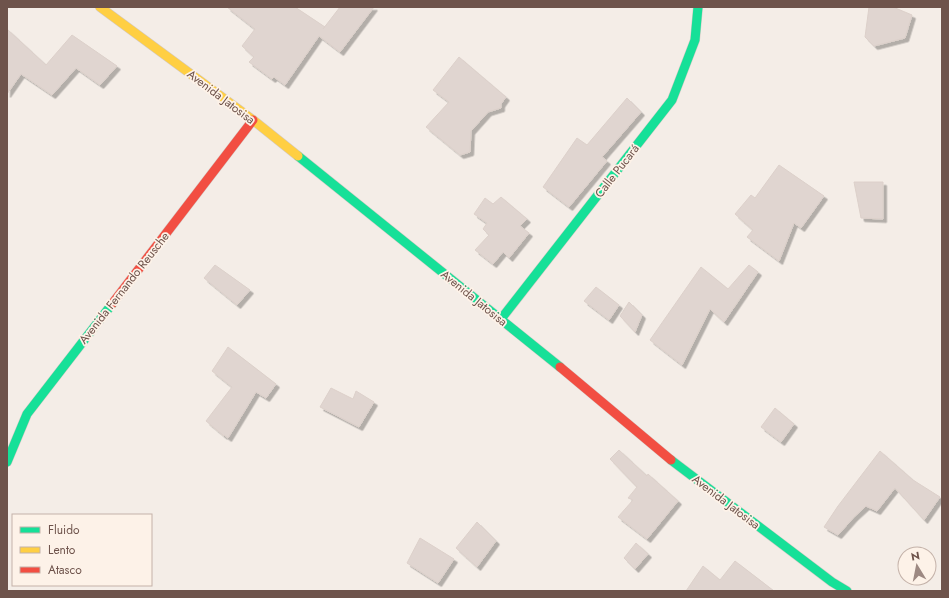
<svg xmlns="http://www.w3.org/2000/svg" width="949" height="598" font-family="Jost,sans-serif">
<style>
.building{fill:#e0d5d0;stroke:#dcd0ca;filter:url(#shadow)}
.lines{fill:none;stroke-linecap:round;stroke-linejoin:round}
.fast-casing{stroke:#d2c9c4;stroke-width:10}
.slow-casing{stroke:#d2c9c4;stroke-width:10}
.jam-casing{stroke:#d2c9c4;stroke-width:10}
.fast{stroke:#16e098;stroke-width:9}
.slow{stroke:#ffcf43;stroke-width:9}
.jam{stroke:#f24e42;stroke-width:9}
.labels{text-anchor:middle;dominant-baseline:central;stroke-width:3.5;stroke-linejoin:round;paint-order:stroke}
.street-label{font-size:12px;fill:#6e534b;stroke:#fdf2e8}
</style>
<defs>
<filter id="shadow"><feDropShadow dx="3.5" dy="3.5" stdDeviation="0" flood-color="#0004"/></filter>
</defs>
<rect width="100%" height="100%" fill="#f4ede7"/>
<path class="building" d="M227 7H295L325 27 323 29 340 7H374L340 52 319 36 285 85 274 77 272 79 249 62 254 57 242 46 255 29Z
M869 7H893L912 15 905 38 874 46 865 37Z
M7 29 46 65 72 35 117 66 100 85 76 68 52 95 21 74 7 94Z
M459 57 506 97 501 104V108L488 112 471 131 470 152 460 155 426 127 449 102 433 90Z
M627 98 641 112 602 157 607 161 569 207 543 187 577 138 587 145Z
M779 165 824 196 801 228 794 223 779 261 747 237 753 230 735 214 751 195 755 198Z
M854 182H883V219L861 218Z
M501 197 527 219 520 226 529 233 509 258 503 252 493 264 475 250 489 235 483 229 487 223 474 214 485 198 493 204Z
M215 265 250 290 237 305 204 278Z
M749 265 758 272 724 322 710 309 682 365 650 340 701 267 728 289Z
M596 287 619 305 609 320 584 301Z
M629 302 642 315 635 332 620 316Z
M228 347 276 384 266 398 256 392 228 438 224 435V436L206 421 232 387 212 371Z
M331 388 353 399 356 391 374 402 359 427 320 407Z
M775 408 794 424 781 442 761 427Z
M619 450 647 476 648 474 678 501 647 539 618 517 633 500 628 498 637 487 610 459Z
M880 451 913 480 940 497 924 520 895 488 877 511 866 506 854 517 838 535 824 527 838 506Z
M477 522 496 541 477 567 456 548Z
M420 538 454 559 438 583 407 563Z
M636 543 648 554 635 569 624 558Z
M735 561 774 591H686L703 566 720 580Z"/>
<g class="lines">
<g class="fast-casing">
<path id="fast" d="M298 156 560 367
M501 319 672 100 695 40 698 7
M671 460 832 582 847 591
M7 462 27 414 112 304"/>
</g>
<g class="slow-casing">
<path id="slow" d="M100 7 253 120 298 156"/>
</g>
<g class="jam-casing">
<path id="jam" d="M112 304 253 120
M560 367 671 460"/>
</g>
<use href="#fast" class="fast"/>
<use href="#slow" class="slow"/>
<use href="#jam" class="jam"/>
</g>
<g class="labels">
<g class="street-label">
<text transform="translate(221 97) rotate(37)">Avenida Jatosisa</text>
<text transform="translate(617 171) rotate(-52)">Calle Pucará</text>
<text transform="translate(124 288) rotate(-52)">Avenida Fernando Reusche</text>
<text transform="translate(474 298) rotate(39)">Avenida Jatosisa</text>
<text transform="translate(726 502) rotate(37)">Avenida Jatosisa</text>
</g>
</g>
<rect width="949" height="598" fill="none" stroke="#6e534b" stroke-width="16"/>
<rect x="12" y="514" width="140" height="72" fill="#fdf2e8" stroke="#c4b2a9"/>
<rect x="20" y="527" width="20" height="6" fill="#16e098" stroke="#c4b2a9"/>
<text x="48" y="534" font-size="12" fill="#6e534b">Fluido</text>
<rect x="20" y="547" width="20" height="6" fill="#ffcf43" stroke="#c4b2a9"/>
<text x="48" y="554" font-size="12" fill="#6e534b">Lento</text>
<rect x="20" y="567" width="20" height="6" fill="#f24e42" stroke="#c4b2a9"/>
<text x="48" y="574" font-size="12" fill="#6e534b">Atasco</text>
<g transform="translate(917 566) rotate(350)"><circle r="19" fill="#fdf2e8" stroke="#c4b2a9"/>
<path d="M0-3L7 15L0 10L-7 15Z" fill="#9d8982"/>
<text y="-6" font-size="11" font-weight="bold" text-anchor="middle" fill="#6e534b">N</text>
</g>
</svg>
